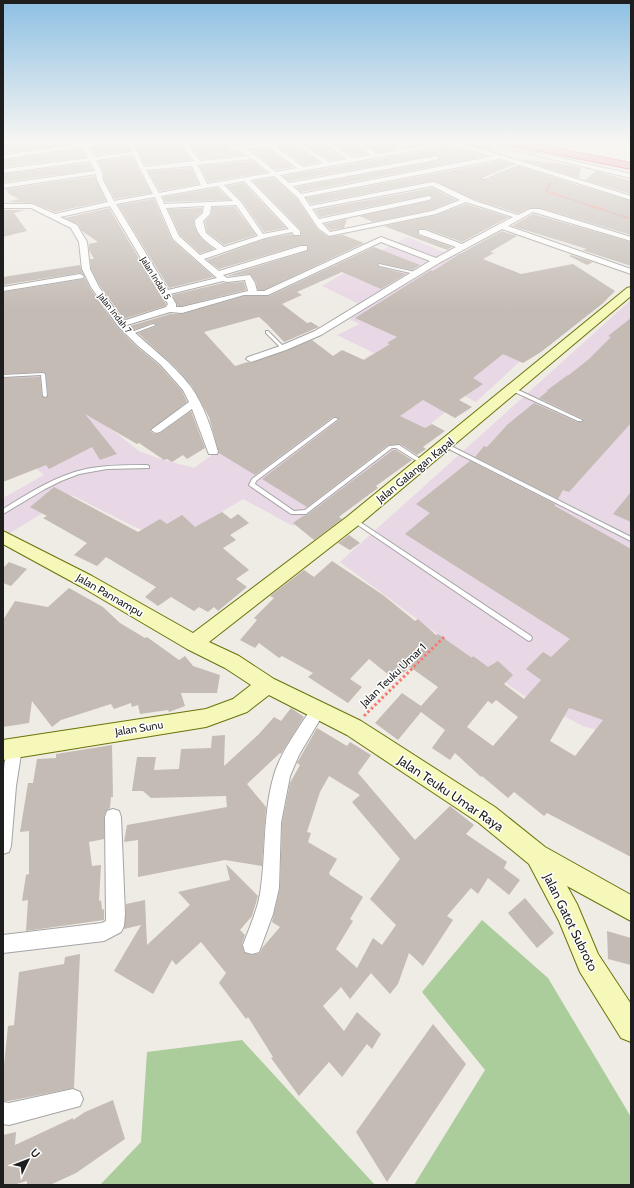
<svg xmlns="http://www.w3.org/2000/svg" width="634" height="1188" font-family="Cabin,sans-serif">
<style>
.industrial{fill:#e8d7e5}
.forest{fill:#abcd9b}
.building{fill:#c4bbb4;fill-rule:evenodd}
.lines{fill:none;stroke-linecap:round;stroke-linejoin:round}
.lane-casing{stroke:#a5a5a5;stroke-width:2}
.street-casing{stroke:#a5a5a5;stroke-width:2}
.secondary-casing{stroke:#6a7308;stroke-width:2}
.highway-casing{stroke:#d62968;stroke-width:2}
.path-far1{stroke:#f67a6f;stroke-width:1.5;stroke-dasharray:1 1;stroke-linecap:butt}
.path{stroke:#f67a6f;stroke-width:3;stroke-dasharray:2.5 2.5;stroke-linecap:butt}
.lane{fill:#fff;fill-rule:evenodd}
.street{fill:#fff;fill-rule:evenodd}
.secondary{fill:#f6f8ba;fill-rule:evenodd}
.highway{fill:#e48fa0;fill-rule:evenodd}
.path-bridge{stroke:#f67a6f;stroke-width:1.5;stroke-dasharray:1 1;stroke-linecap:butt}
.labels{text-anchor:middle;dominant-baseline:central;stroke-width:3;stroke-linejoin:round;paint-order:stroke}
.far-street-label{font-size:9px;fill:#1e1e1e;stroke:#fff}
.street-label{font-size:11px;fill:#1e1e1e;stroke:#fff}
.near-street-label{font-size:13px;fill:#1e1e1e;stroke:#fff}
</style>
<rect width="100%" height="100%" fill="#efebe5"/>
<path class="industrial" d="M408 237 446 253 465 254 573 312 476 402 465 396 396 452 293 526 243 499 174 541 135 527 72 495 10 533 3 529V498L44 475 30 463 3 472V303L87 297 109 314 132 344 107 426 139 451 157 458 194 468 325 374 332 378 374 353 337 335 360 324 351 320 357 303 322 286 388 247Z
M631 300V740L583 726 531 700 475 662 340 562Z"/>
<path class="forest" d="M482 920 548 978 631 1117V1185H414L485 1070 422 992Z
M242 1040 375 1185H100L141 1142 147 1052Z"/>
<path class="building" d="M11 143H77L3 153V146Z
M104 143H127L130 151 95 155 90 148 102 145Z
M135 143H180L191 160 145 165Z
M189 143H225L231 151 240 152 244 155 201 159Z
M286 143H293L319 162 303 165 278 147Z
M302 143H323L343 158 329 160Z
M332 143H353L367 154 353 156Z
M362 143H396L397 149 377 152Z
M463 143H482L494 147 493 151Z
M447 147 486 156 301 192 296 187 436 161 440 158 436 155 289 181 283 176Z
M81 149 86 157 3 167V160Z
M269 149 293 167 276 170 251 150Z
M132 157 151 193 115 199 104 180 103 171 98 161Z
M518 159 570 165 581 168 579 178Z
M252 161 266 172 208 182 200 166Z
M501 161 512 164 481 177V179L485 180 519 166 577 185V186L578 185 631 201V235L540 208H529L518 213 476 200 432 181 311 204 306 198Z
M89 163 93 170 3 182V174Z
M191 168 199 184 160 191 148 171Z
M596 171 631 181V194L585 180Z
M95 176 106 201 55 212 33 203 7 202 19 199 9 194 6 189Z
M274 178 297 199 317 229 328 237 343 235 364 243 264 290H258L256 282 250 274 226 276 307 251 308 245H301L219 269 207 260 265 239 291 234 294 236H301V230L253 181Z
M243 183 286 228 264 232 242 201 227 186Z
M217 188 230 200 165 202 163 197Z
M432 188 456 200 432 210 373 222 359 216 429 201 433 198 429 195 320 217 315 210Z
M154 199 172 240 214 277 169 288 118 205Z
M466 204 509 217 462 242 426 229H418V235L452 247 447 250 384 226 436 215Z
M212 207H235L256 235 224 245 207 232 205 221 211 215Z
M109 208 166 304 165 306 124 319 100 286 91 269 90 259H94L89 250V244L98 242 82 231 78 224 65 218Z
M202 208V212L194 219V225L201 238 214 249 200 253 180 235 168 209Z
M3 210H25L14 213 27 231 3 237Z
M533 214 631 242V266L582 250 587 249 512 226Z
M347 219 344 228 331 230 325 224Z
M502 231 517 236 490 252 494 253 483 259 521 274 573 264 615 291 602 304 541 352 528 360 523 363 503 354 473 378 483 384 459 400 472 407 455 418 423 400 400 416 425 428 432 424 445 431 423 447 426 449 417 455 400 444 388 445 307 507 262 479 339 420V418L333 417 255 475 219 453 209 417 192 386 177 369 138 333 157 326V324L152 323 134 330 130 326 170 314H182L244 296H269L374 247 420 265 412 270 378 263 377 265 379 267 406 274 381 289 342 272 297 292 302 295 282 304 307 323 311 322 319 327 284 342 267 324 259 317 204 332 235 366 248 362 251 363 312 340 333 356 342 350 364 360 390 344 387 343 397 337 355 318 431 270 433 271 458 255Z
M571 255 593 262 587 265 569 256Z
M80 265 83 274 80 273 3 285V277Z
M85 278 90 288 117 327 136 346 159 365 182 391 187 402 150 431 155 434 160 433 191 411 205 448 187 459 183 455 172 462 167 459 164 460 139 443 137 444 85 414 117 454 100 460 92 447 49 469 46 465 3 482V378L40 377 42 396 46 398 48 396 46 374 44 372 3 374V292L83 279Z
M244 282 246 290 182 306H178L172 295 223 283Z
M631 318V423L569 492 563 490 558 499 475 457 484 446 487 447 508 424 534 403 577 422H583V419L539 398 548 391H546L568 375H569L589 359 611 337 608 336Z
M393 450H396L412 460 376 486 378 488 344 513 339 517 342 519 314 540 293 523 303 516 307 515Z
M470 461 555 504V506L631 549V857L547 813 544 816 514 792 508 798 482 776 481 777 455 753 450 760 432 748 445 730 421 712 398 740 375 723 402 693 421 706 438 687 410 667 395 680 369 659 350 679 362 687 348 703 308 677 313 673 282 656 279 658 259 643 255 648 240 640 257 620 254 618 274 598 270 596 304 570 314 577 332 561 383 595 415 621 418 619 436 635 438 634 472 658 473 656 488 667 498 661 513 675 504 684 524 699 541 680 526 669 543 652 551 657 570 639 405 534 430 513 416 504ZM496 700 518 717 493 746 467 727 488 701 492 704ZM569 708 603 720 575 756 550 741Z
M54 487 138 532 160 519 167 524 182 515 195 527 222 512 231 519 238 514 249 523 230 535 236 540 223 548 249 570 236 579 247 587 218 611 214 607 208 612 199 607 194 611 171 597 158 606 145 597 156 587 106 557 97 566 74 555 87 543 43 518 47 516 30 507Z
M631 492V522L613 514Z
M349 535 360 543 350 550 338 543Z
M9 562 27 569 11 586 3 583V568Z
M69 588 103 607 120 623 145 638 147 637 179 660 185 656 193 666 220 675 217 693H181L185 706 169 712 168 710 140 714 138 705 132 707 131 703 114 709 111 704 61 720 52 727 32 701 29 723 3 727V620L15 601 48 607Z
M291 708 304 717 281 754 280 753 247 784 266 807 262 866 225 860 138 877V840L124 842 127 825 227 807 226 796 151 798 143 791H132L137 757H156L154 770 179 769 181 749 211 748 212 736 225 735 224 766 259 734 274 717 281 721Z
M317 728 347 746 350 742 371 755 358 773 415 840 450 806 474 825 466 834 507 862 504 868 520 880 509 895 488 878 478 894 471 888 447 916 453 920 423 966 409 953 398 984 390 994 371 973 350 999 341 987 323 1006 344 1031 357 1012 381 1034 372 1049 367 1044 342 1077 329 1062 299 1096 271 1058 273 1057 248 1017 246 1019 219 983 226 973 201 942 176 965 172 960 153 994 114 971 141 925 124 929 126 904 145 900 147 945 190 905 178 892 230 880 226 864 258 896 252 916 240 930 245 935 242 944 244 952 252 955 260 953 262 948 280 927 272 922 280 888 282 823 290 783 300 765 297 763ZM329 776 360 795 352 802 400 859 370 899 396 925 382 945 373 938 357 968 336 949 353 921 350 919 363 897 330 875 329 873 337 859 308 842 311 833 307 832 320 792Z
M112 745 113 797H111L110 808 106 811 104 817V839L89 842 92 866 101 865 99 901 101 900 102 910 104 909V920L26 931 28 900 22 901 26 875 29 874V831L20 832 28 783H33L37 759 56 758V754Z
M525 898 554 933 537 948 508 913Z
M607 931 631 938V965L608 959Z
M80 954 74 1088 9 1101H3V1075L8 1026 14 1025 19 972 64 964 65 957Z
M433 1024 466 1064 387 1182 356 1132Z
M113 1100 125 1139 76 1173 50 1185H27V1181L13 1185H3V1135L16 1132 15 1145 73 1118V1120L85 1112Z"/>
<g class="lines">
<g class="lane-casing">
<path id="lane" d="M521 162 523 163 484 179 482 178Z
M379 264 415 272 417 273 415 274 380 266 378 265Z
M153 324 156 325 132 334 129 333Z
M266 331H268L284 347V349H282L266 333Z
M43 373 45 374 47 396 45 397 43 396 41 375 3 377V375Z
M510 388H514L582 420V421H578L510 390Z
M334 418H336L338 419 256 481 255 484 294 511 305 510 389 446 399 445 425 462 422 464 420 463 396 448H392L306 514H291L250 486 249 485 252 479Z
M445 443 631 537V541L443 446V444Z
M147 465 149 466V468L107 469 79 474 61 481 45 489 3 514V509C29 493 55 476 86 469 106 465 127 465 147 465Z
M354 518 531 636 532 638 531 640 529 641 527 640 352 521 351 520 352 519Z"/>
</g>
<g class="street-casing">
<path id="street" d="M3 143H10L3 145Z
M84 143H103L102 144 88 147 94 157 132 152 128 143H134L144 167 194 161 181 143H187L200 161 248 156 241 150H232L226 143H232L236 147 268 143H284L283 144 275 146 303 167 323 163 294 143H300L329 162 347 159 324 143H330L353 158 371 155 354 143H360L377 154 439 143H459L504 156 631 196V200L501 159 304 197 310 206 432 182 437 183 475 201 518 215 530 209H540L631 237V241L533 212 508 226 631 269V274L502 229 439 263 321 335 286 350 254 361 251 362 246 359 248 357 280 346 315 331 430 261 381 242 268 295H244L182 313 170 312 127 325C148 346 173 363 191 387 204 405 212 430 218 452L217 454H209L208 452 192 409 160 432 156 433 151 430 189 402 183 390 160 364 137 345 118 326 91 287 82 269 79 242 71 228 31 208H3V204H32L55 214 108 202 97 180 96 174 3 188V184L95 171 90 161 3 173V169L88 158 82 147 3 159V155ZM447 145 493 156 301 194 293 186 436 160 439 158 436 156 289 183 280 175ZM269 147 297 168 276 172 247 149ZM133 155 153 194 114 201 103 180 102 172 96 160ZM252 159 270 173 207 184 198 165ZM192 166 201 185 159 193 146 170ZM274 176 298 198 318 228 329 236 436 214 466 202 513 217 462 244 425 230H419V234L456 247 436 258 381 237 264 291H257L255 283 250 275 227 278 223 275 307 250V246H301L219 271 204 259 265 238 292 232 294 235H300V231L250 180ZM244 181 289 229 263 234 241 202 224 185ZM218 186 233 201 164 204 161 196ZM432 186 460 200 432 211 330 232 322 223 429 200 432 198 429 196 319 219 312 209ZM155 197 173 239 217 278 168 290 116 204ZM236 205 258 236 224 247 206 233 203 221 210 214 211 206ZM110 206 168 304 166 307 123 321 99 287 90 269 87 242 77 225 60 217ZM204 206 203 213 195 220C195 234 206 242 217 249L200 255 179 236 166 208ZM245 280 248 291 182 307H176V304L170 294 223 281 227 282Z
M485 143H494L631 174V178Z
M625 143H631V150L629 149Z
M80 274 84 276 83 278 3 291V287Z
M318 704 323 706 325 711 299 755 290 776 281 823 279 888 273 914 259 952 252 954 245 952 243 945C250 926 259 907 261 887 266 850 263 812 274 775 281 751 299 728 313 706Z
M14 741 19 743 22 748 16 786 11 846 9 852 3 854C3 827 0 766 9 743Z
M113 809 119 811 121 817 125 914 124 926 121 932 104 941 3 953V935L102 923 106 921 105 817 107 811Z
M73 1089 80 1092 83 1099 80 1106 9 1125 3 1124V1102L9 1103Z"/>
</g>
<g class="secondary-casing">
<path id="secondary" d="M631 287V296L360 524 209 642 239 656 274 679 361 721 495 807 545 847 631 895V921L567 886 577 904 598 954 631 1004V1042L621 1038 580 972 559 921 529 864 479 823 347 735 269 695 247 712 206 727 3 760V740L206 709 233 699 251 685 225 668 187 649 80 586 3 544V531L92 576 193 633 348 516 627 288Z"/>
</g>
<g class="highway-casing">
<path id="highway" d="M511 143H529L631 163V169L516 146Z"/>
</g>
<path class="path-far1" d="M551 183 546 191 631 219"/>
<path class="path" d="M364 716 445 636"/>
<use href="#lane" class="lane"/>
<use href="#street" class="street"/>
<use href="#secondary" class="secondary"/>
<use href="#highway" class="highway"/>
<path class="path-bridge" d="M500 143 495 146 534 153"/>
</g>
<linearGradient id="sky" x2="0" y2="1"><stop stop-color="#8dc0e3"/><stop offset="0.46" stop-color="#f8f6f3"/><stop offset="1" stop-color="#f8f6f3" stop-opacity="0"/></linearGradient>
<rect width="634" height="309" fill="url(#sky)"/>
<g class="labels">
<g class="far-street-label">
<text transform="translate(156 278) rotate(58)">Jalan Indah 5</text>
<text transform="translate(115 313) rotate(52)">Jalan Indah 7</text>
</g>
<g class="street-label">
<text transform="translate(415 470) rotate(-39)">Jalan Galangan Kapal</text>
<text transform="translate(110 595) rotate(30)">Jalan Pannampu</text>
<text transform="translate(393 675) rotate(-44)">Jalan Teuku Umar 1</text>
<text transform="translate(139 728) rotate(-9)">Jalan Sunu</text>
</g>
<g class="near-street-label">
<text transform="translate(451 793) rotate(34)">Jalan Teuku Umar Raya</text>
<text transform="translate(571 922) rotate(64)">Jalan Gatot Subroto</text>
</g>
</g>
<rect width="634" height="1188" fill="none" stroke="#1e1e1e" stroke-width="8"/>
<g transform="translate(28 1160) rotate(47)" stroke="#ffffff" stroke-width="3" paint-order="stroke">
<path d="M0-3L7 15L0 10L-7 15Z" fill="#1e1e1e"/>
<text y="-6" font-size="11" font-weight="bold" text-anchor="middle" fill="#1e1e1e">U</text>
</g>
</svg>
